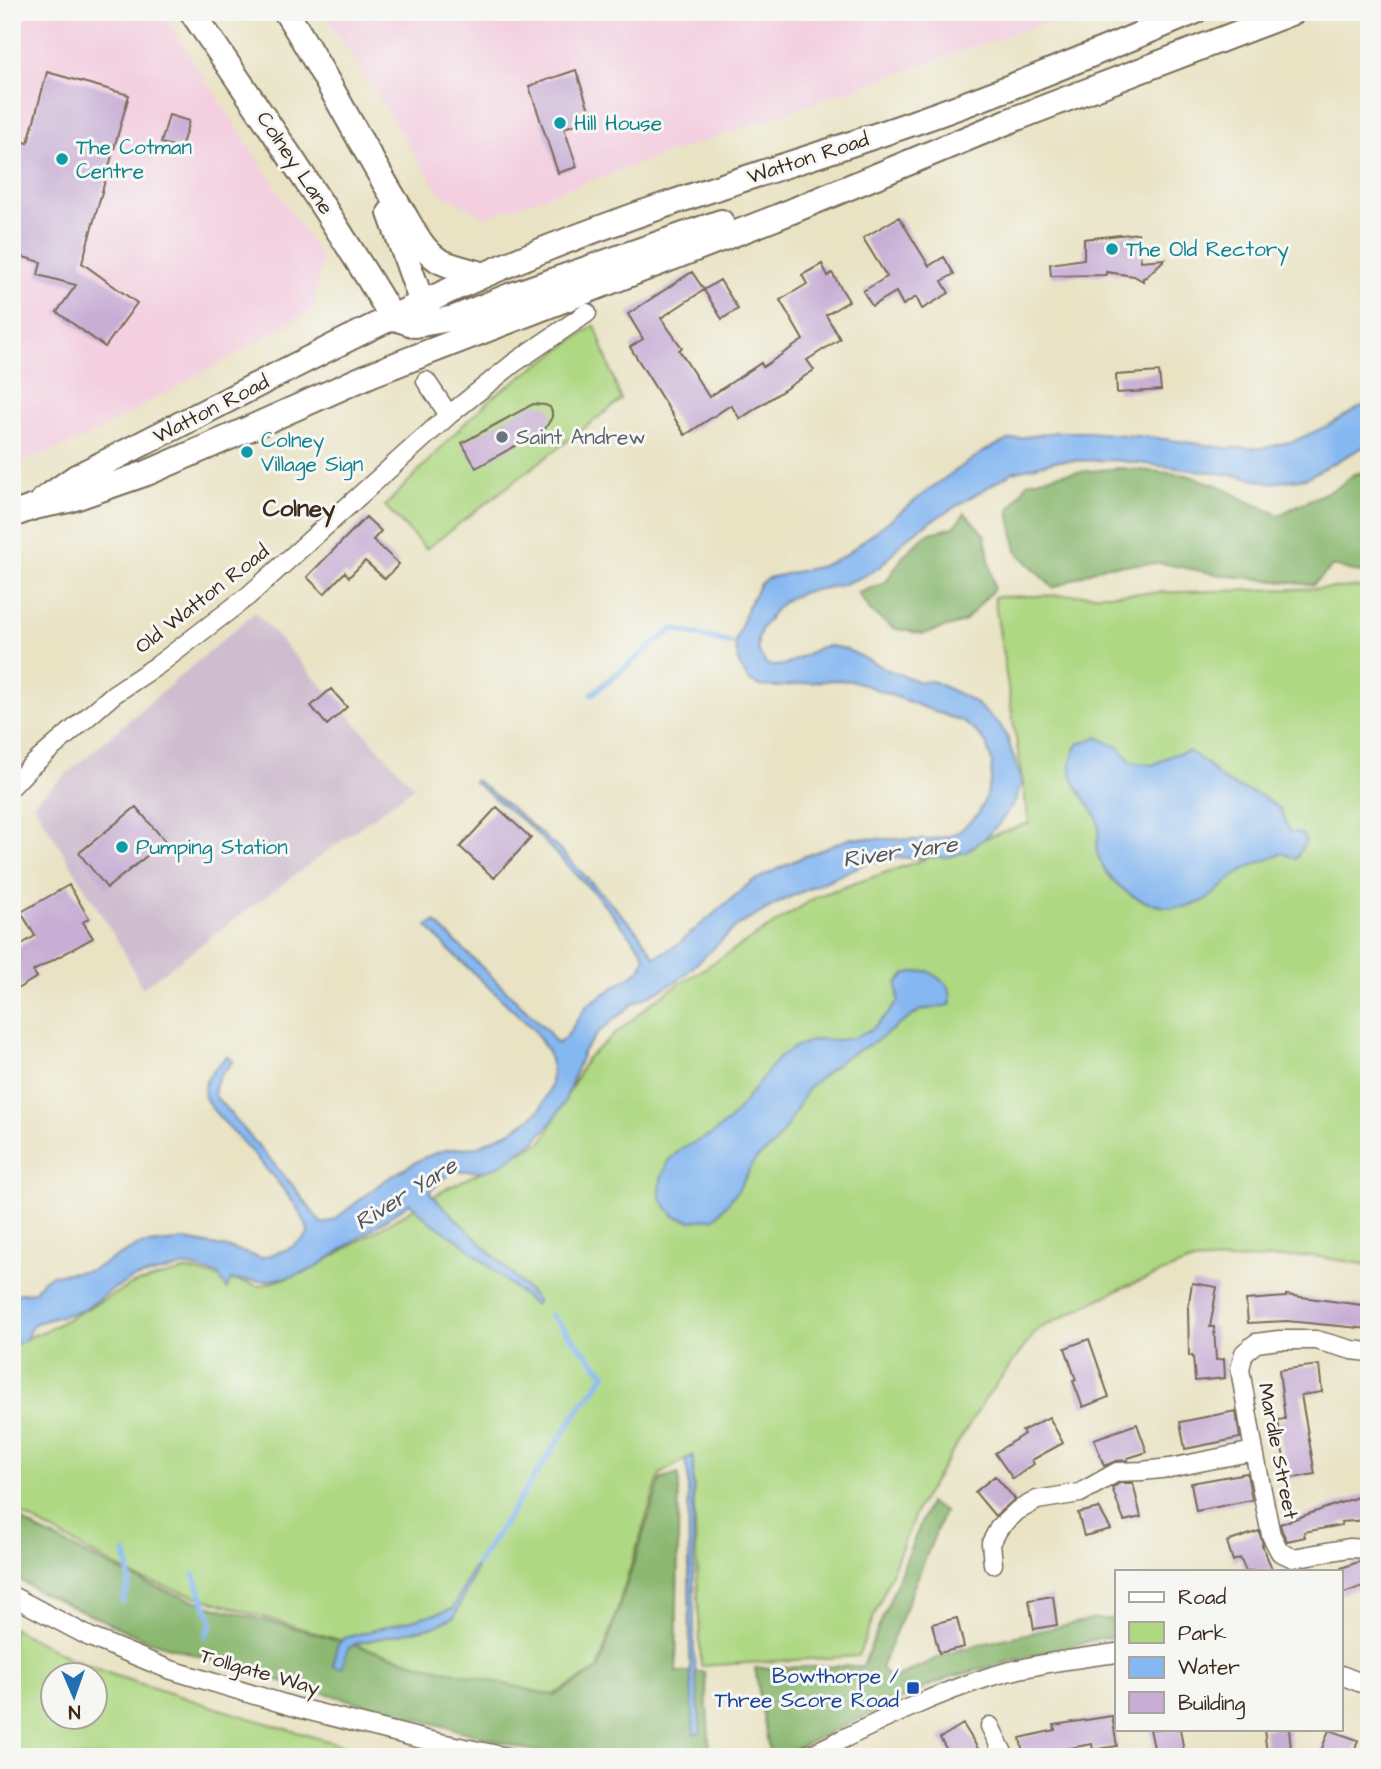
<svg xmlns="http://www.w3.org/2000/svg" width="1381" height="1769" font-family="'Architects Daughter',sans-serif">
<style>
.built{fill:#f3cfe0}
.industrial{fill:#cfbdcf}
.green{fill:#afd883;stroke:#758150;stroke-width:2;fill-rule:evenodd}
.forest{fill:#8bb871;stroke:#637148;stroke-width:2}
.water{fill:#85b7f1;stroke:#607088;stroke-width:2}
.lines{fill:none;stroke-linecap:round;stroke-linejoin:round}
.stream{stroke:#85b7f1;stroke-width:6}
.building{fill:#c8aed5}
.street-casing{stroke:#786b58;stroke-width:21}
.secondary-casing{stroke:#786b58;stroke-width:28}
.street{stroke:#fff;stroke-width:18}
.secondary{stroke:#fff;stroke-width:24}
.culture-dot{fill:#0f9aa8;stroke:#f6f6f2;stroke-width:2.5}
.worship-dot{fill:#6b7280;stroke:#f6f6f2;stroke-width:2.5}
.transit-dot{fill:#1a4fb4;stroke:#f6f6f2;stroke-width:2.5}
.labels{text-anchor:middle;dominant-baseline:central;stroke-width:6;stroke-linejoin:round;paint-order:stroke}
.culture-label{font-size:21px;fill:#0d838f;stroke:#f6f6f2;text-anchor:start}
.street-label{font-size:21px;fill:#3b2a1e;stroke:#f6f6f2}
.worship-label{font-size:21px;fill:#5b616d;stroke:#f6f6f2;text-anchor:start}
.transit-label{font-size:21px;fill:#164399;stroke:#f6f6f2;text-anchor:end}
.water-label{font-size:23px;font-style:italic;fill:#51545d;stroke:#f6f6f2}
.quarter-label{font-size:24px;font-weight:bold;fill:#3b2a1e;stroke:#f6f6f2}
</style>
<rect width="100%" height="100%" fill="#f6f6f2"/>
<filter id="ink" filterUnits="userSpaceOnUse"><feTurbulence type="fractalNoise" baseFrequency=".0143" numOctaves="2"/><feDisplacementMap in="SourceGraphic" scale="14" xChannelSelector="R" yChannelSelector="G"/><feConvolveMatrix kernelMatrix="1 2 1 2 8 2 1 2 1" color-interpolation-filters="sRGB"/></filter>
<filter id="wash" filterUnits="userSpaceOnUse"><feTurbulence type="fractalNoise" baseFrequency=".00686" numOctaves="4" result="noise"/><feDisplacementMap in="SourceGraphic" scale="28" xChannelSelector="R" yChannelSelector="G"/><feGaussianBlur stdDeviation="1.57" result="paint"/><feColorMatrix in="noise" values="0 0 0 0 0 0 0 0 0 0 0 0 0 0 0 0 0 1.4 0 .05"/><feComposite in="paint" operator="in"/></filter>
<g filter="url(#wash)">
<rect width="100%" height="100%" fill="#e9e3c4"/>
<path class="built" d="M12 12H162L322 259 313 310 86 438 12 467Z
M323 12H1074L486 217 440 193Z"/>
<path class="industrial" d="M255 612 414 787 142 988 123 950 33 803Z"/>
<path class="green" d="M595 325 621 400 426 549 385 506 463 425 495 395Z
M1369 587V1265L1313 1256 1190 1262 1122 1288 1038 1329 985 1399 918 1507 858 1656 701 1666 692 1456 660 1474 598 1669 552 1695 414 1663 137 1578 12 1509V1344L47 1330 133 1284 187 1270 260 1286 307 1272 448 1188 543 1141 587 1058 655 1000 818 896 1029 823 994 597Z
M12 1628 68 1657 116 1676 236 1714 348 1747 387 1757H12ZM52 1674H94V1716H52Z"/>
<path class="forest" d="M1120 468 1187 475 1219 486 1247 501 1279 515 1305 502 1337 488 1354 474 1369 471V575L1333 566 1313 585 1221 575 1161 563 1104 566 1053 588 1017 552 1009 511 1028 482 1059 474Z
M965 513 985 535 994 589 964 622 923 634 893 628 871 612 858 593 885 583 904 555 927 534 954 527Z
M679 1474 676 1672H705L710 1756 704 1757H566L537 1752 274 1679 144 1639 36 1590 12 1575V1514L39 1531 147 1584 214 1607 317 1634 416 1663 554 1696 599 1669 661 1479Z
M929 1503 944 1512 881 1668 891 1680 944 1655 977 1645 1093 1619H1117V1637L1101 1638 947 1678 799 1747 770 1757 755 1668 863 1666Z"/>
<path class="water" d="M1369 402V444L1306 478 1270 483 1241 476 1114 460 1055 461 1013 472 920 528 902 542 881 566 862 577 841 585 804 592 787 599 776 609 762 628 758 640V651L766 664 773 666 785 665 821 647 831 646 846 649 888 670 921 682 933 681 973 701 1000 725 1007 737 1022 782 1015 801 998 825 985 838 966 852 948 857 894 858 867 863 781 901 736 927 678 981 634 1003 599 1032 583 1052 564 1103 552 1122 534 1142 496 1168 484 1171H452L429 1192 502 1264 538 1301 534 1305 462 1243 429 1221 410 1203 315 1268 294 1276 265 1281 233 1280 230 1281 227 1289 218 1274 187 1266 134 1278 113 1289 84 1310 36 1323 32 1326 25 1341 12 1345V1294L34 1292 43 1280 52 1275 92 1270 139 1245 186 1240 233 1249 261 1258 288 1249 304 1239 308 1234C309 1211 246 1147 229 1127 222 1120 208 1106 205 1097 200 1080 217 1067 227 1056L233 1061C224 1072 212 1081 215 1096L293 1186 321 1223H327L334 1220 385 1180 423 1158 444 1150 476 1147 511 1131 532 1117 541 1108 551 1085 552 1068 548 1052 533 1029 447 948 427 926 435 922 546 1029 557 1044 566 1037 587 1005 640 970 645 958 642 950 598 897 530 827 474 782 476 780 514 810 563 853 637 931 655 957 677 945 751 882 800 858 851 838 928 840 950 836 960 831 978 814 986 797 991 780 992 762 986 743 975 731 963 722 854 681 832 680 777 687 761 686 749 681 739 664 735 643 748 606 760 584 768 578 822 566 844 556 939 482 986 450 1008 440 1055 432H1087L1150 437 1226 448H1263L1294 441 1325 427Z
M1096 737 1119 747 1131 762 1153 765 1172 755 1189 751 1207 764 1221 779 1239 788 1260 795 1280 809 1289 831 1303 834 1306 841 1296 859 1283 853C1269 860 1251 864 1239 873 1225 882 1216 896 1201 902 1162 919 1108 893 1097 852 1095 844 1100 834 1099 826 1095 802 1068 789 1071 764 1071 757 1075 750 1078 744Z
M928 971C943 982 954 984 950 1005L921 1010 873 1043 845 1057 808 1088 790 1121 774 1145 755 1160 737 1192 715 1218 692 1221 674 1216 660 1198 661 1179 668 1161 682 1148 711 1135 731 1119 778 1058 797 1046 817 1039 840 1040 856 1037 873 1028 888 1014 898 1001 897 983 907 973Z
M693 1456 694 1653 701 1733 694 1734 690 1660 688 1476 685 1459Z
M477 1564 476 1569 455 1616 436 1626 355 1644 348 1649 342 1668 333 1666 337 1645 344 1638 453 1609 471 1571Z"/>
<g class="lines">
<path class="stream" d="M592 694 673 629 730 643
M551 1315 605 1374 589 1397
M477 1564 585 1400
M194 1575 212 1622 206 1635
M123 1601 130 1581 126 1553"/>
</g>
<g id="blocks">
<path class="building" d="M576 70 592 119 564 128 577 167 558 173 529 86Z
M47 72 129 95 82 263 137 303 105 347 57 312 76 285 38 275 41 262 12 254V139L28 143Z
M169 115 189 121 181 148 161 143Z
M899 217 929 266 944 257 954 274 942 281 949 293 922 309 916 297 903 305 896 292 872 306 863 291 887 277 863 238Z
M1138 233 1141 261 1165 259 1146 277 1143 278V281L1134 276 1106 272V275L1051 276 1050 264 1084 259V239Z
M822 264 828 276 832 273 849 301 826 315 840 339 807 360 814 370 740 419 731 405 685 435 630 347 643 339 628 314 692 272 704 290 661 318 682 348 679 350 709 397 761 363 763 367 803 340 780 300 807 284 802 275Z
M720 280 738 309 722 319 704 290Z
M1159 372 1161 390 1117 393 1116 375Z
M533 404 545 405 550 407 552 412V417L545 429 476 468 462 443Z
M366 517 381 531 373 540 399 564 385 579 365 561 349 577 345 572 324 594 307 577Z
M331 689 347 707 327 725 311 706Z
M136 807 165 841 107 888 79 853Z
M497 807 531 838 494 878 460 847Z
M69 885 89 918 83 922 93 938 33 971 37 977 12 992V950L35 936 21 912Z
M1192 1283 1217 1287 1210 1327H1214L1216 1360 1224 1359 1225 1378 1195 1381 1193 1356H1189L1188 1308Z
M1286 1295 1369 1306V1329L1287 1321 1248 1323 1246 1300 1286 1297Z
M1089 1339 1109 1397 1083 1407 1073 1381 1076 1380 1065 1348Z
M1319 1365 1322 1392 1301 1395 1315 1474 1287 1479 1278 1420 1285 1419 1279 1370Z
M1236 1411 1240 1438 1185 1449 1180 1422Z
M1049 1417 1063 1443 1032 1460 1034 1464 1013 1479 995 1453 1024 1434 1022 1431Z
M1137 1424 1147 1452 1128 1458V1460L1116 1461 1104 1466 1094 1439Z
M1247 1473 1252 1500 1196 1511 1191 1483Z
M995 1476 1015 1499 995 1516 975 1492Z
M1120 1483H1133L1141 1517 1124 1521 1112 1488Z
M1369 1493V1520L1341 1522 1342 1525 1304 1532 1305 1537 1287 1541 1282 1531 1280 1524Z
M1099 1508 1111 1529 1084 1536 1078 1513Z
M1259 1531 1263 1545H1262L1273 1571H1246L1240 1558 1233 1561 1227 1542Z
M1361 1561 1369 1584 1341 1594V1568Z
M1053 1596 1057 1625 1034 1629 1029 1600Z
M957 1618 964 1647 939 1653 932 1624Z
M1112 1716 1117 1746 1093 1750 1092 1744 1053 1751 1054 1757H1024L1020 1738 1055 1730 1054 1725Z
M963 1724 971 1737 983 1757H951L940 1738Z
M1150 1729H1180L1185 1757H1156Z
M1264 1729H1289L1291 1750 1267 1753Z
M1329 1730 1358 1740 1352 1757H1336L1321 1751Z"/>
</g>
</g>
<g filter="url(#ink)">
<use href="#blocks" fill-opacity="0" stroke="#786b58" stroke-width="2"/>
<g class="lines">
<g class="street-casing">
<path id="street" d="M426 381 449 415
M12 786 29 768 114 694 158 665 248 596 449 415 514 363 587 313
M1369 1352 1352 1350 1316 1340H1279L1256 1343 1244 1353 1240 1369 1254 1451 1271 1535 1280 1552 1293 1558 1349 1548 1369 1549
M993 1564 991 1543 999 1528 1017 1511 1037 1500 1080 1493 1117 1472 1142 1471 1170 1468 1254 1451
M12 1596 90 1637 168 1669 298 1708 422 1739 507 1757
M1341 1675 1369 1686
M990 1726 1005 1757
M801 1757 816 1752C872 1725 929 1696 989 1677 1031 1664 1074 1659 1117 1653"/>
</g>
<g class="secondary-casing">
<path id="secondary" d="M192 12C261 113 330 213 392 317
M286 12C327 76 360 144 400 208 411 225 420 248 438 260 452 268 470 270 484 275
M390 213 422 303
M392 317 415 325 455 318 512 295 721 222
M43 500 76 477 114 458C257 386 399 308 548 248 666 201 789 166 910 124 1006 91 1100 51 1194 12
M12 515 34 507 69 500 147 473 246 430 372 374 775 218 1009 121 1293 12"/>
</g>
<use href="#street" class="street"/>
<use href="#secondary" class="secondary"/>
</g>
</g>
<g class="culture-dot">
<circle cx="560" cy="123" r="7"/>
<circle cx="62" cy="159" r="7"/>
<circle cx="1112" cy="249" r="7"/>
<circle cx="247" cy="452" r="7"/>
<circle cx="122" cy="847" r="7"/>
</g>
<circle class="worship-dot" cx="502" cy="437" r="7"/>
<rect class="transit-dot" x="906" y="1681" width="14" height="14" rx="3.5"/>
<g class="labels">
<g class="culture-label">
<text x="574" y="123">Hill House</text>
<text x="76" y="147">The Cotman<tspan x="76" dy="24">Centre</tspan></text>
<text x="1126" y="249">The Old Rectory</text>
<text x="261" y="440">Colney<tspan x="261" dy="24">Village Sign</tspan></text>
<text x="136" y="847">Pumping Station</text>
</g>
<g class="street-label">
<text transform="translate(808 158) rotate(-18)">Watton Road</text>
<text transform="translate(295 163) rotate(56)">Colney Lane</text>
<text transform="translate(211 409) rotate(-27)">Watton Road</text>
<text transform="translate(202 599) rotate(-38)">Old Watton Road</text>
<text transform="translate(1278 1451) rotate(79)">Mardle Street</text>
<text transform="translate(260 1672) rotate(16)">Tollgate Way</text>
</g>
<g class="worship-label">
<text x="516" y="437">Saint Andrew</text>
</g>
<g class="transit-label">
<text x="899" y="1676">Bowthorpe /<tspan x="899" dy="24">Three Score Road</tspan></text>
</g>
<g class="water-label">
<text transform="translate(900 852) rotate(-8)">River Yare</text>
<text transform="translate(406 1194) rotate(-32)">River Yare</text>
</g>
<g class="quarter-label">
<text x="299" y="509">Colney</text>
</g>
</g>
<rect width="1381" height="1769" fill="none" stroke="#f6f6f2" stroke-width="42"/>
<rect x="1115" y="1570" width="228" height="161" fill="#f6f6f2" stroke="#aba49d" stroke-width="2"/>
<rect x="1129" y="1592" width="35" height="10" fill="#ffffff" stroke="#aba49d" stroke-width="2"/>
<text x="1178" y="1604" font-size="21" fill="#3b2a1e">Road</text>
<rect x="1129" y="1622" width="35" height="21" fill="#afd883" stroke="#aba49d" stroke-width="2"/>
<text x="1178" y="1640" font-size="21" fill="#3b2a1e">Park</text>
<rect x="1129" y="1657" width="35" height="21" fill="#85b7f1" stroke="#aba49d" stroke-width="2"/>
<text x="1178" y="1674" font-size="21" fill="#3b2a1e">Water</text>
<rect x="1129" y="1692" width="35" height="21" fill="#c8aed5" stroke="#aba49d" stroke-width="2"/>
<text x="1178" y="1710" font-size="21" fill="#3b2a1e">Building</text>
<g transform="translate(74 1696) rotate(178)"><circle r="33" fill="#f6f6f2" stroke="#aba49d" stroke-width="2"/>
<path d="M0-5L12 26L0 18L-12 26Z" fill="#1f6fb2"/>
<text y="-10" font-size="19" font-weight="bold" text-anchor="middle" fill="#3b2a1e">N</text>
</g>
</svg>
